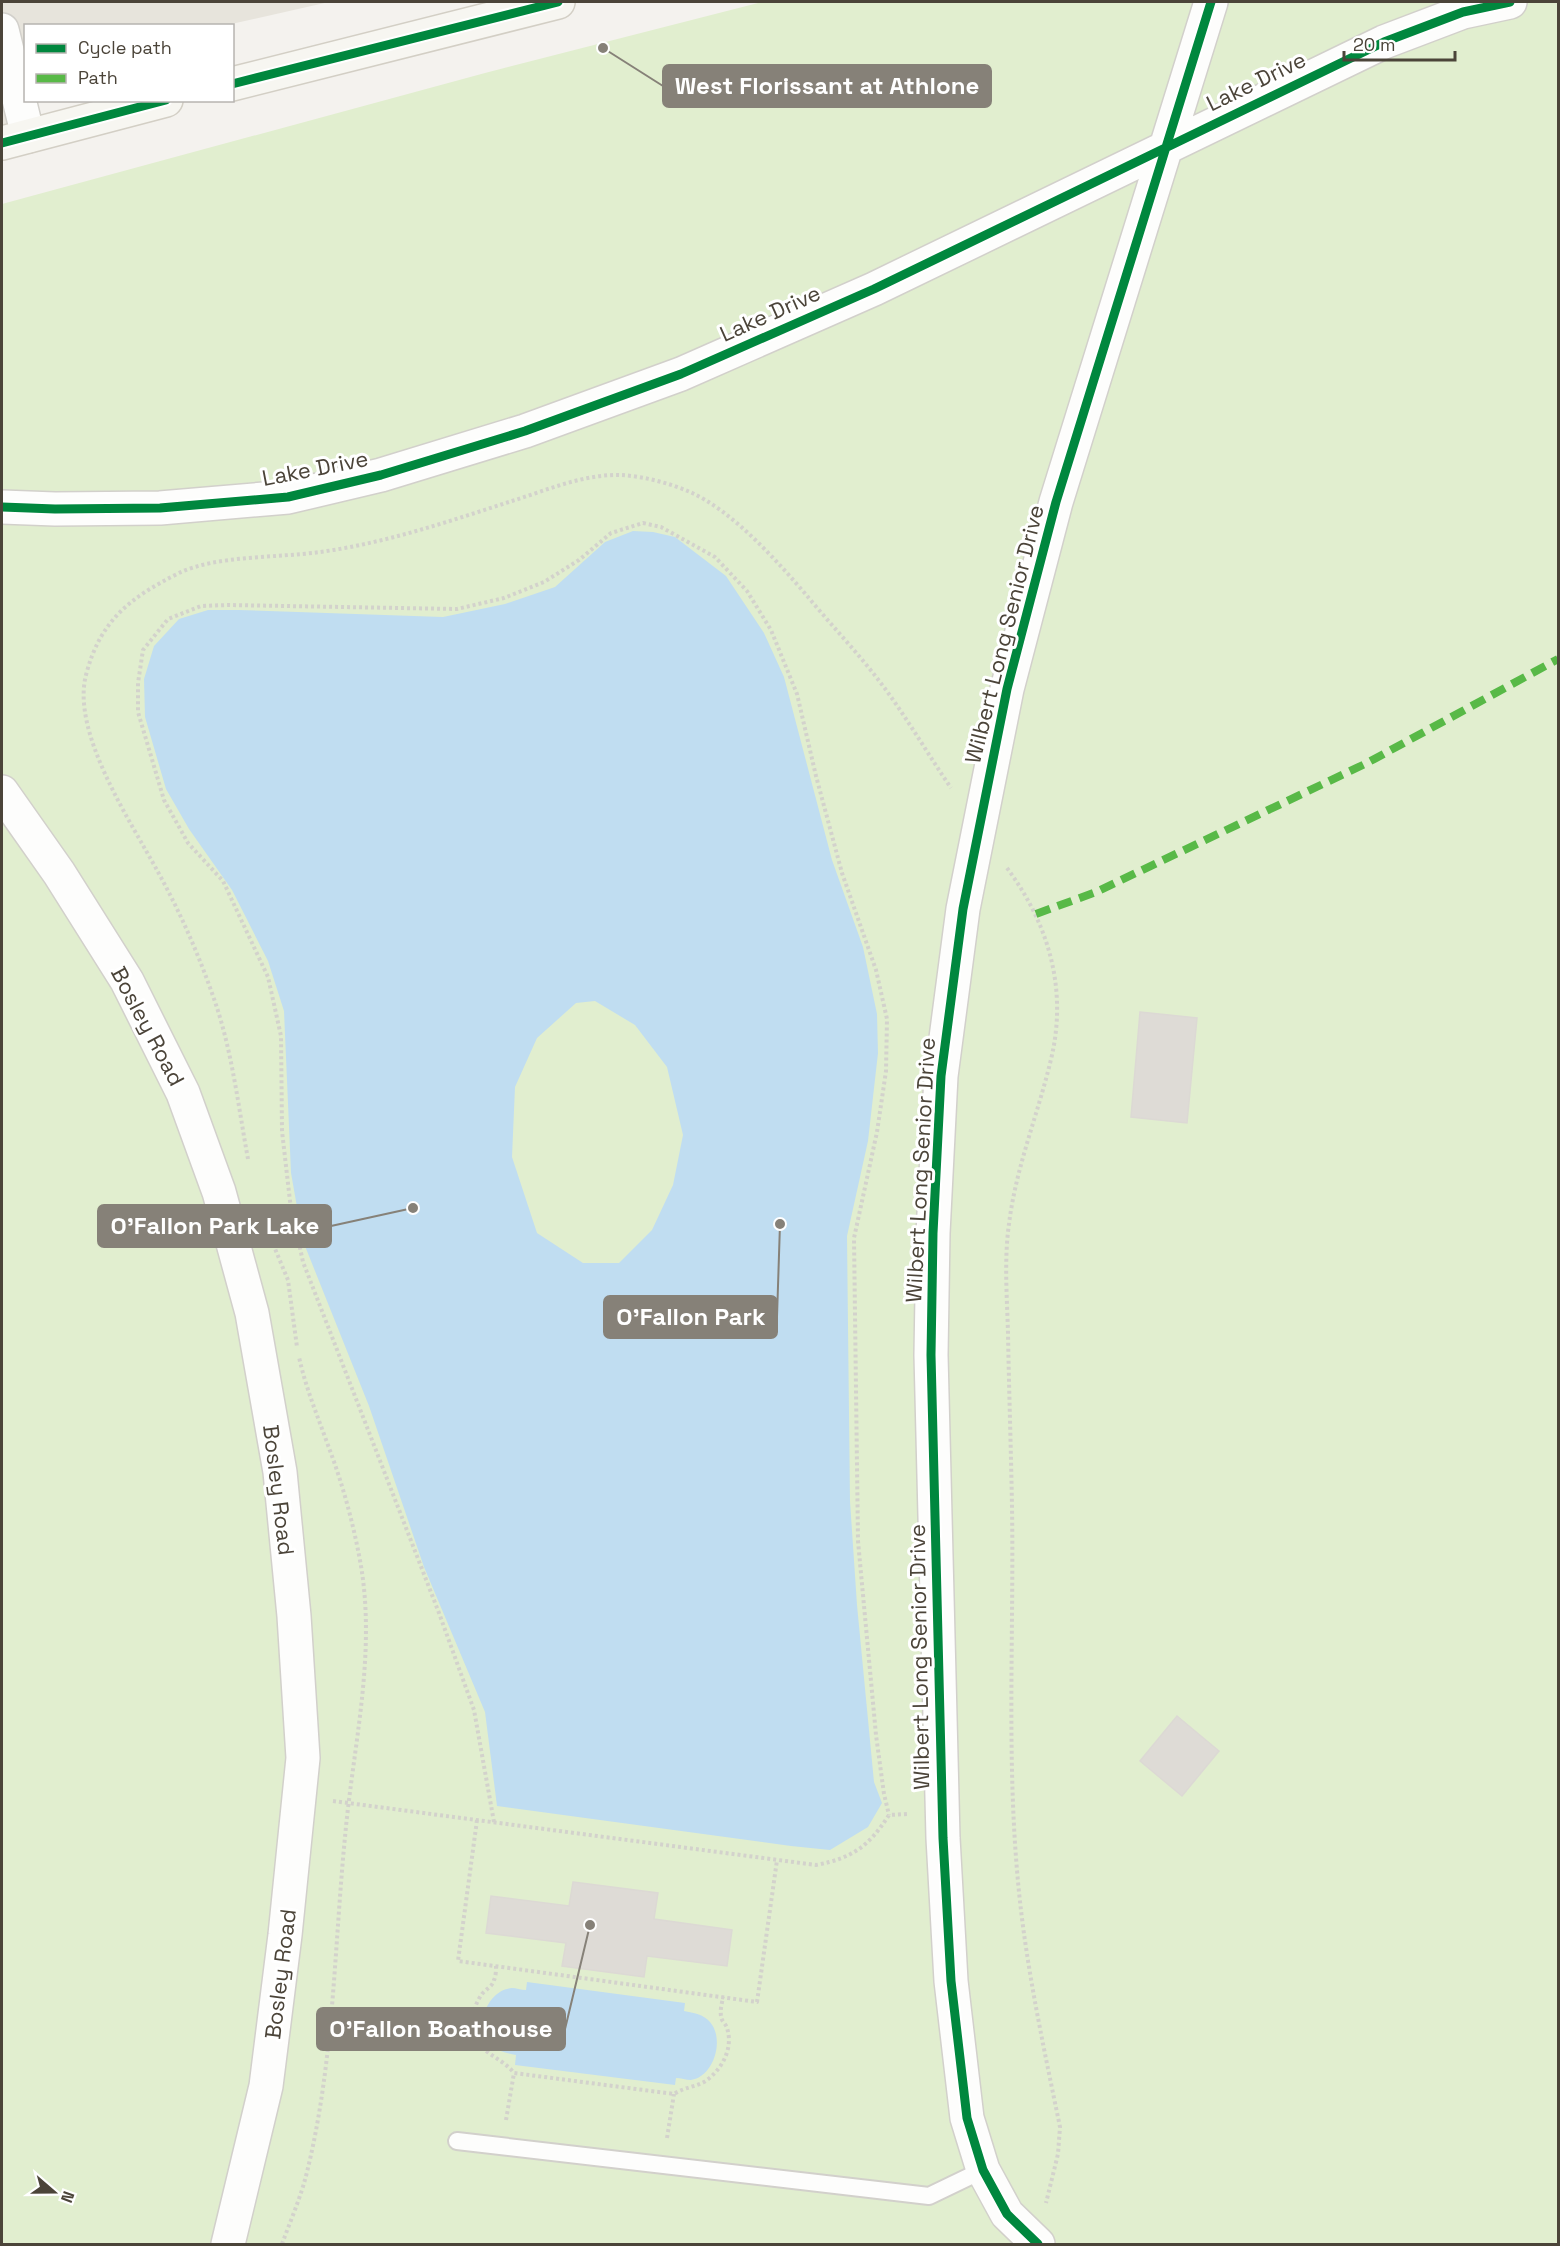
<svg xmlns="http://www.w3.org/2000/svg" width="1560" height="2246" font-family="'Space Grotesk',sans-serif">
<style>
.residential{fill:#e7e4dc}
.green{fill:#e1eecf}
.water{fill:#c0ddf1;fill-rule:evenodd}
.building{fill:#dedbd6;stroke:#dcd9d4;stroke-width:1.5}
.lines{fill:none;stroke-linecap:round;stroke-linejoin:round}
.lane-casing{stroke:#d2d0cb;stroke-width:20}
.street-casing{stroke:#d2d0cb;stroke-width:36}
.secondary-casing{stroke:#d3cfc5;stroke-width:36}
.path{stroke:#d3d2cc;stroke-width:4;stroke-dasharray:3 3;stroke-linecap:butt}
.lane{stroke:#fdfdfc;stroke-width:16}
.street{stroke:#fdfdfc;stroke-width:33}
.secondary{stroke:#f7f6f1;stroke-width:33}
.quiet{stroke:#58b947;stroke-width:8;stroke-dasharray:15 8;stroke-linecap:butt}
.cycleway-casing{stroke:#fff;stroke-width:13}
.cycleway{stroke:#00873e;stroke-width:9}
.labels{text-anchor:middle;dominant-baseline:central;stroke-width:6;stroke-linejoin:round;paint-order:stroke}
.street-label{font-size:22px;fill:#4b4439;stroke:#fff}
.leader{fill:none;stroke:#868178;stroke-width:2}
.callout-dot{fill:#868178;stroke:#fff;stroke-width:2}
.callout{fill:#868178;stroke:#868178;stroke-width:2}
.callout-label{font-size:24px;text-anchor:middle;font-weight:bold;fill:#fff}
</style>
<rect width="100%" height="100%" fill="#f4f2ee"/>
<path class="residential" d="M2 2H329L227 25 26 26V100L2 143Z"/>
<path class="green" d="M762 2H1558V2244H2V204L485 73Z"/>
<path class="water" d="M633 531 653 532 675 537 726 576 764 633 784 677 832 860 863 947 877 1014 878 1053 868 1141 847 1236 850 1501 857 1605 874 1782 882 1803 868 1827 830 1850 791 1846 497 1806 485 1712 424 1567 369 1406 303 1241 291 1173 284 1011 268 961 232 890 189 829 166 789 145 717 144 679 154 646 179 619 208 610H239L443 617 505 604 555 587 605 542ZM595 1001 635 1025 667 1067 683 1135 673 1185 652 1230 619 1263H583L537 1233 512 1157 515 1087 537 1038 576 1003Z
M527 1982 685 2003 684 2011C694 2013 703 2014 710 2022 725 2039 714 2077 691 2080 686 2080 681 2078 676 2078L675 2085 515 2065 516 2055C507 2053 496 2051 490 2044 474 2026 487 1990 512 1988 516 1988 521 1990 526 1990Z"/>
<path class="building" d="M1140 1012 1197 1018 1187 1123 1131 1117Z
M1177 1716 1219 1751 1182 1796 1140 1761Z
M573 1882 658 1893 654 1919 732 1930 727 1966 647 1956 644 1977 562 1966 566 1943 486 1933 491 1896 569 1906Z"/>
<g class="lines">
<g class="lane-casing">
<path id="lane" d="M457 2141 929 2196 983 2170"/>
</g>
<g class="street-casing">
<path id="street" d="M2 30 28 136
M2 507 55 509 160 508 288 497 381 475 525 431 681 374 874 289 1384 42 1463 12 1510 2
M2 792 59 873 127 981 183 1093 219 1192 252 1313 280 1472 294 1616 303 1758 285 1935 266 2086 228 2244
M1038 2244 1007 2214 983 2170 967 2118 951 1981 943 1838 931 1355 933 1233 941 1076 963 909 1007 689 1056 502 1211 2"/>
</g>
<g class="secondary-casing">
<path id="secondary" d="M232 84 558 2
M2 143 166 100"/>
</g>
<path class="path" d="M1007 868C1048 923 1067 987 1052 1055 1039 1112 1016 1166 1009 1224 1004 1259 1007 1297 1008 1333 1009 1391 1011 1449 1012 1507 1014 1635 1006 1764 1019 1892 1027 1971 1044 2049 1060 2127L1058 2154 1046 2203
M248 1159C238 1105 232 1049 213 996 198 953 180 912 158 872 131 822 71 733 86 675 100 620 131 597 179 573 217 555 278 558 320 552 386 543 450 521 512 501 547 490 584 474 620 475 643 476 669 483 690 492 733 511 778 562 808 597 832 626 858 653 880 682 906 716 927 753 951 788
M273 1244 288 1280 297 1347
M333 1801 816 1865C853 1858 869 1846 889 1815L908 1814
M477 1820 458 1961 757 2002 777 1860
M494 1822 474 1710 439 1613 303 1262 290 1201 282 1131 281 1036 268 977 223 881 188 843 164 800 138 712V683L143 650 168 619 201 606 228 605 457 609 504 598 544 582 579 560 611 533 643 523 661 527 715 557 747 591 771 630 797 694 816 776 842 873 876 970 887 1019 886 1071 877 1132 854 1238 858 1541 876 1735 884 1794 889 1815
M496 1966C496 1970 496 1976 494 1980 493 1986 486 1989 482 1994 472 2008 468 2028 479 2043 488 2056 504 2060 514 2073L674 2094C685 2087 695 2087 704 2082 721 2071 734 2049 727 2028 726 2024 721 2021 721 2016 720 2010 722 2003 723 1997
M506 2120 514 2073
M667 2138 674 2094
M282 2244C290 2222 300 2199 306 2176 334 2065 334 1950 345 1837 353 1747 376 1656 361 1566 354 1526 343 1485 329 1448 318 1417 306 1389 299 1357"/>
<use href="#lane" class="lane"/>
<use href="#street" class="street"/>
<use href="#secondary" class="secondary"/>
<path class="quiet" d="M1036 914 1096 892 1367 763 1558 659"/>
<g class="cycleway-casing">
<path id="cycleway" d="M232 84 558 2
M2 143 166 100
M2 507 55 509 160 508 288 497 381 475 525 431 681 374 874 289 1384 42 1463 12 1510 2
M1038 2244 1007 2214 983 2170 967 2118 951 1981 943 1838 931 1355 933 1233 941 1076 963 909 1007 689 1056 502 1211 2"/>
</g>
<use href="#cycleway" class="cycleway"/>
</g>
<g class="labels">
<g class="street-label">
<text transform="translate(1256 81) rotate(-26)">Lake Drive</text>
<text transform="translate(770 313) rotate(-24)">Lake Drive</text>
<text transform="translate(315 468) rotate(-11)">Lake Drive</text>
<text transform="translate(1004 634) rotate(-76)">Wilbert Long Senior Drive</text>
<text transform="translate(148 1026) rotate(62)">Bosley Road</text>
<text transform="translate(920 1170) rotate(-87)">Wilbert Long Senior Drive</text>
<text transform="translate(279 1490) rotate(83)">Bosley Road</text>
<text transform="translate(919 1657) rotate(-91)">Wilbert Long Senior Drive</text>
<text transform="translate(280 1974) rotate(-83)">Bosley Road</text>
</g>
</g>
<path class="leader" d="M603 48L663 86M413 1208L331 1226M780 1224L777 1317M590 1925L565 2029"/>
<g class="callout-dot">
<circle cx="603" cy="48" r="6"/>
<circle cx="413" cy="1208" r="6"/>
<circle cx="780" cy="1224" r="6"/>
<circle cx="590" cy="1925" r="6"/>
</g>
<g class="callout">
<rect x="663" y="65" width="328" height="42" rx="6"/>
<rect x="98" y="1205" width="233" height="42" rx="6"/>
<rect x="604" y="1296" width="173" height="42" rx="6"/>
<rect x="317" y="2008" width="248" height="42" rx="6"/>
</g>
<g class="callout-label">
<text x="827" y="94">West Florissant at Athlone</text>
<text x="215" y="1234">O'Fallon Park Lake</text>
<text x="691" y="1325">O'Fallon Park</text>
<text x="441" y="2037">O'Fallon Boathouse</text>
</g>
<rect width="1560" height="2246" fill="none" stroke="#4b4439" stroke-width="6"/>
<rect x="24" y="24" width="210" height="78" fill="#ffffff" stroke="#b7b4b0" stroke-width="1.5"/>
<rect x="36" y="44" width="30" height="9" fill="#00873e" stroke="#b7b4b0" stroke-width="1.5"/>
<text x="78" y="54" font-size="18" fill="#4b4439">Cycle path</text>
<rect x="36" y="74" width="30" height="9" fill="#58b947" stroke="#b7b4b0" stroke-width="1.5"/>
<text x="78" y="84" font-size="18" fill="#4b4439">Path</text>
<g transform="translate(54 2192) rotate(110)" stroke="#ffffff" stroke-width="4.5" paint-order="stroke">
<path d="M0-4.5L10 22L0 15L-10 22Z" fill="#4b4439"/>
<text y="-9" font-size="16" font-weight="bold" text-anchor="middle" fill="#4b4439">N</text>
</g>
<path d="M1344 51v9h111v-9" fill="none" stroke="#4b4439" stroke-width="3"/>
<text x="1353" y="51" font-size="18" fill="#4b4439" stroke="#ffffff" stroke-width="4.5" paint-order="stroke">20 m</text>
</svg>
